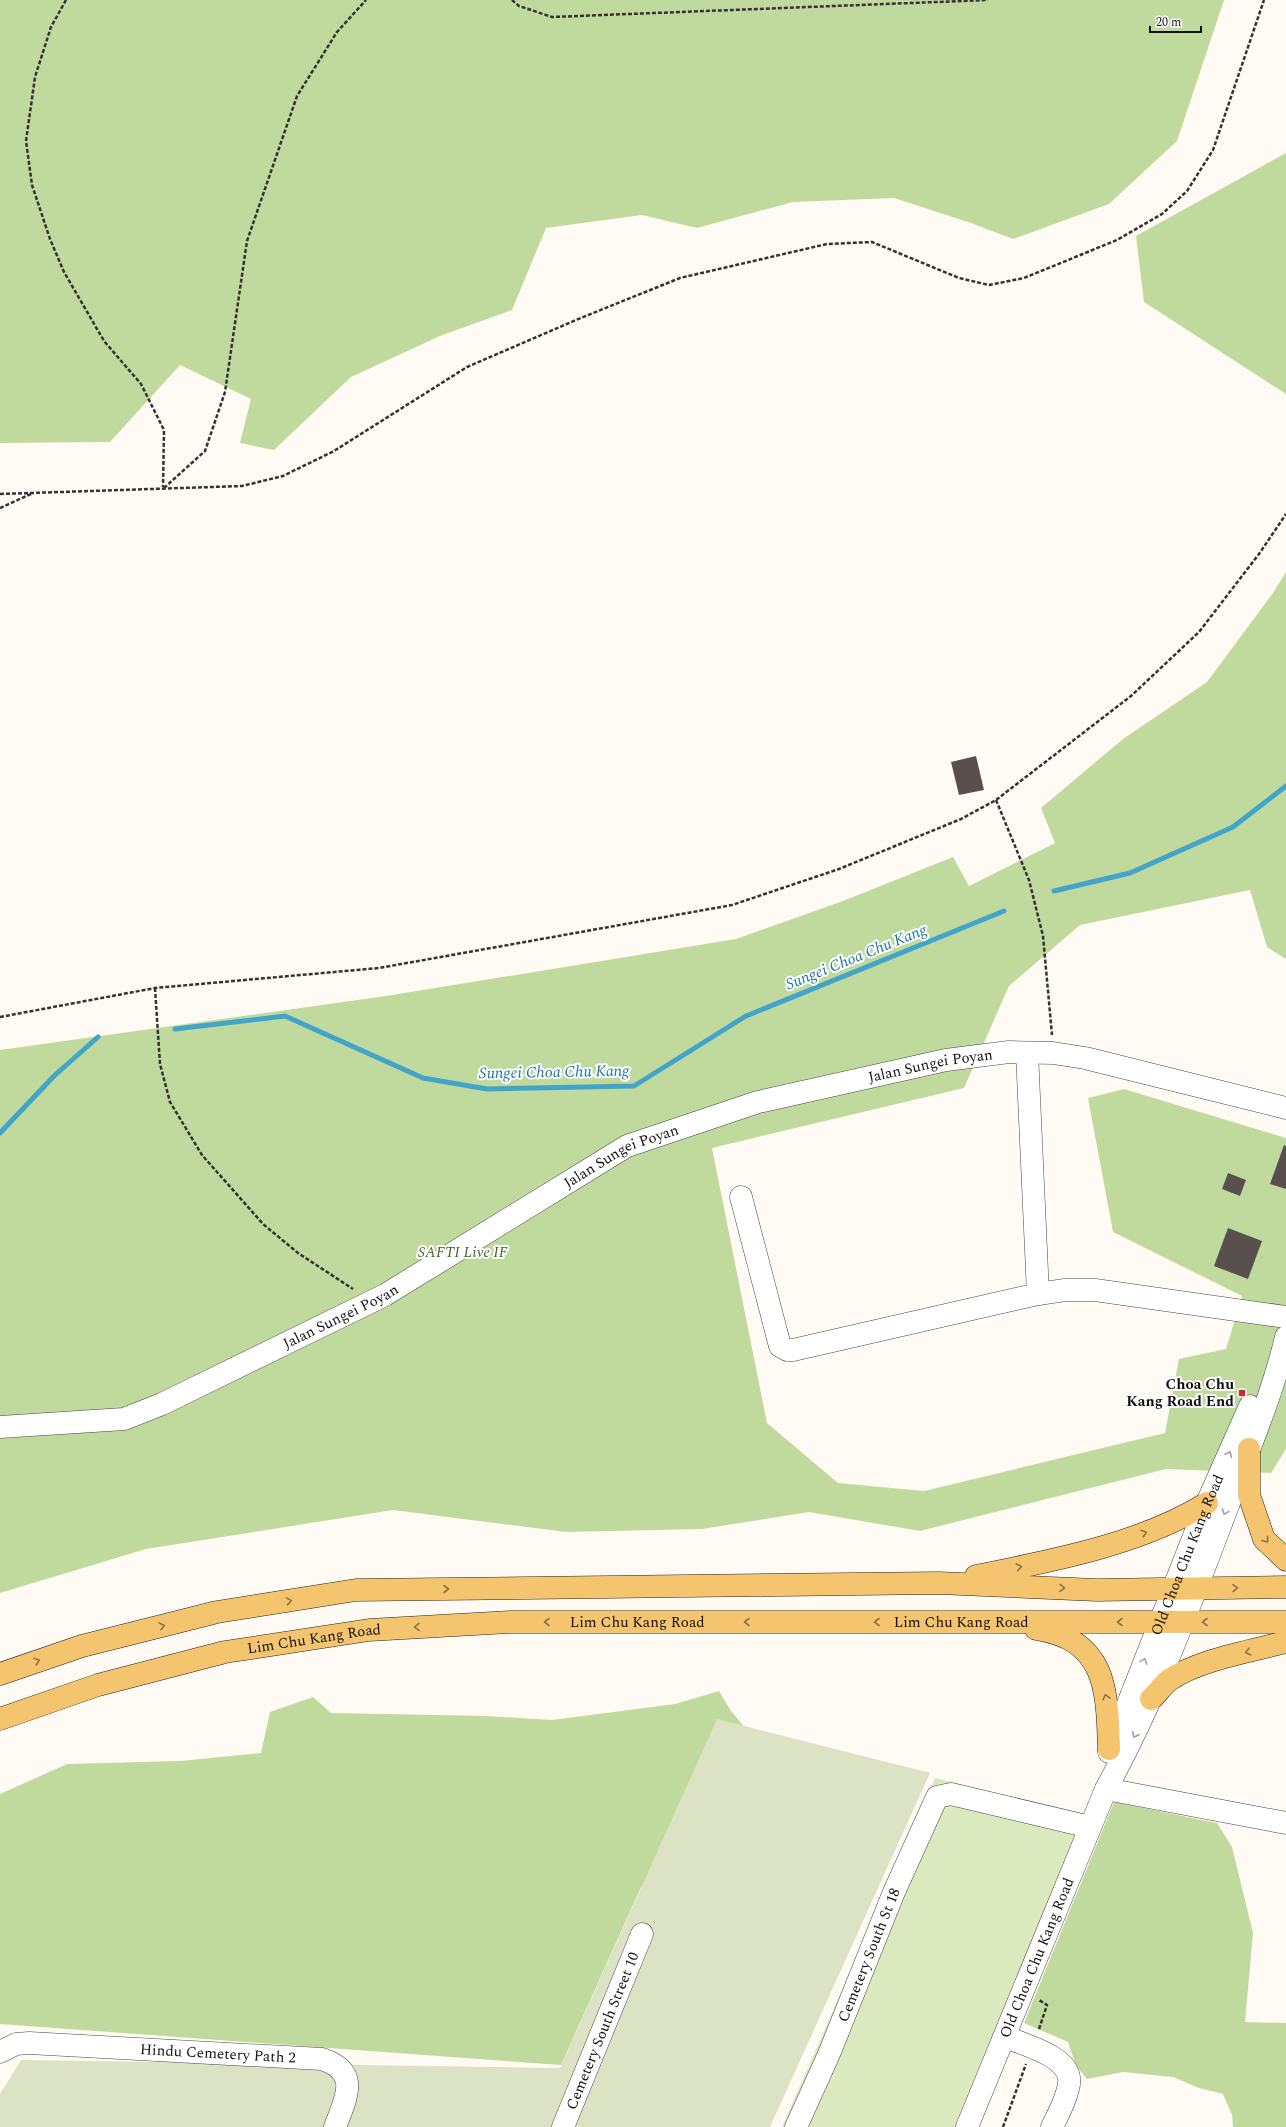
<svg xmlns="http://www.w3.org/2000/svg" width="1286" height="2127" font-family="Spectral,serif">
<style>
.green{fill:#dae9be}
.forest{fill:#c0da9e}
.cemetery{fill:#dce2c4}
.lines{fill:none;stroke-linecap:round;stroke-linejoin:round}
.stream{stroke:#43a4ca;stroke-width:5}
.building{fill:#59504d}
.minor-casing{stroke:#444;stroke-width:23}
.major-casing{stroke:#222;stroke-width:23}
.path{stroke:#333;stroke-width:2.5;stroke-dasharray:4 2;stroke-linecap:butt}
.minor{stroke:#fff;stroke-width:22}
.major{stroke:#f4c46f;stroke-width:22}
.oneway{stroke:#a0a0a0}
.oneway2{stroke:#8e7345}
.poi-dot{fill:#be2b44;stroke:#fff;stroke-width:1.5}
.labels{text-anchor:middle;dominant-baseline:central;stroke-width:4;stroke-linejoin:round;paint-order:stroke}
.street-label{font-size:15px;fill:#111;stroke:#fff}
.park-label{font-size:15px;font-style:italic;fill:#386821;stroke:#fff}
.poi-label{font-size:15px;font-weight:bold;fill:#111;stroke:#fff;text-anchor:end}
.water-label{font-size:16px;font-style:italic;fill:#1c76a0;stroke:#fff}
</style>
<rect width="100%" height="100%" fill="#fffbf4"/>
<path class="green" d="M935 1778 1084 1814 960 2127H782Z"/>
<path class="forest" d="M0 0H1224L1177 141 1109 204 1013 239 971 223 894 198 793 202 697 228 642 215 546 228 512 310 440 336 351 377 274 450 240 443 251 399 180 365 110 442 0 443Z
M1286 153V394L1144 302 1136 236Z
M1286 572V959L1267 947 1250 890 1080 925 1009 986 964 1088 712 1148 767 1423 838 1483 924 1491 1165 1433 1179 1359 1226 1349 1242 1296 1113 1232 1088 1098 1124 1089 1286 1138V1449L1271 1473 1166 1469 920 1531 809 1512 702 1529 566 1532 393 1510 146 1549 0 1593V1050L386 996 736 939 843 901 953 857 969 886 1055 843 1041 808 1123 739 1207 682 1273 593Z
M719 1691 731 1711 751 1735 767 1908 641 1887 561 2065 0 2024V1794L67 1764 180 1761 261 1753 270 1712 313 1697 331 1713 487 1716 552 1720 675 1704Z
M1114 1802 1217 1823 1232 1847 1253 1933 1245 2022 1286 2023V2127H1233L1232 2115 1223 2094 1199 2088 1173 2077 1123 2072 1087 2079 1076 2066 1068 2042 1024 2023Z"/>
<path class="cemetery" d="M717 1719 930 1773 770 2127H0V2094L21 2060 560 2068Z"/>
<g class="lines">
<path class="stream" d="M1054 891 1130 873 1233 827 1286 786
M175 1029 285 1016 423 1078 487 1089 634 1086 746 1016 1004 911
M0 1133 54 1076 98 1037"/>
</g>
<path class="building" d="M976 756 984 790 959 795 951 762Z
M1284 1145 1286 1146V1189L1270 1184Z
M1228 1173 1246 1180 1240 1196 1222 1189Z
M1228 1228 1262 1241 1248 1279 1214 1266Z"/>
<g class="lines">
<g class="minor-casing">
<g id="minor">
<path d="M1027 1053 1038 1294"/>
<path d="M741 1197 780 1346 787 1350H793L1038 1294 1065 1290H1095L1286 1317"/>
<path id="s1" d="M0 1427 124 1419 162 1404 385 1295 627 1146 758 1102 946 1060 1009 1052 1053 1053 1085 1058 1286 1108"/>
<path id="s2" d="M1109 1752 1207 1503 1250 1406"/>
<path d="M1106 1789 1286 1823"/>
<path d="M1005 2037C1025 2045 1073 2057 1069 2084 1067 2099 1058 2114 1052 2127"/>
<path id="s3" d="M0 2052 16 2044 29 2043 322 2059C361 2072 346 2098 335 2127"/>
<path id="s4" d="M563 2127 642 1934"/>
<path id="s5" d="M796 2127 829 2054 894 1892 937 1797 951 1794 1090 1827"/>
<path id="s6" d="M967 2127 1106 1789C1156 1698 1192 1600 1229 1503 1249 1448 1273 1393 1286 1337"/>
</g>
</g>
<g class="major-casing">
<g id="major">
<path d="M1249 1449V1495L1264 1539 1286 1560"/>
<path d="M976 1576C1051 1561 1142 1544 1207 1503"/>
<path d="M1036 1629C1107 1640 1107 1690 1109 1749"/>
<path d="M0 1674 82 1646 217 1612 356 1590 939 1583 1097 1590 1286 1587"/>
<path d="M1151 1699C1157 1694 1162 1686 1168 1681 1197 1660 1251 1651 1286 1642"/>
<path id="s7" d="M0 1719 98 1685 225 1652 369 1630 510 1622H1286"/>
</g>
</g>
<path class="path" d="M66 0 51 27 35 77 26 141 32 185 50 239 64 272 104 341 141 384 164 430 163 487
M512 0 519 6 552 17 988 0
M164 488 205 451 225 392 247 241 297 96 337 32 366 0
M0 494 242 486 283 476 334 451 467 367 576 320 680 278 827 244 872 242 959 278 989 285 1024 278 1117 240 1162 214 1187 191 1213 150 1264 0
M0 508 31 494
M996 800 1029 880 1043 936 1052 1035
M155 988 160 1064 170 1102 202 1155 263 1224 298 1253 353 1289
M0 1017 155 988 379 968 732 905 839 869 961 819 996 800 1131 696 1199 632 1259 554 1286 514
M1039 2029 1047 2005 1039 2000
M1003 2127 1026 2064"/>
<use href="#minor" class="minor"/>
<use href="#major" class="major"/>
</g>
<defs><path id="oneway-chevron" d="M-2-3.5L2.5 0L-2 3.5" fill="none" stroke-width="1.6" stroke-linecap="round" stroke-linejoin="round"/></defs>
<g class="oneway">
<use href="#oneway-chevron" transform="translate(1229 1454) rotate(-66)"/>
<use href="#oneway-chevron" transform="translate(1225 1512) rotate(110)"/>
<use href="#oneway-chevron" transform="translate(1144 1661) rotate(-69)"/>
<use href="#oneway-chevron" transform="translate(1135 1735) rotate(115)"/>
</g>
<g class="oneway2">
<use href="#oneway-chevron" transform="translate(1144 1533) rotate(-18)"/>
<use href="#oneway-chevron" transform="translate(1266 1540) rotate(52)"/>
<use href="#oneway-chevron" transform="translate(1019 1567) rotate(-11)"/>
<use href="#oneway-chevron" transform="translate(1062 1588) rotate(2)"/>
<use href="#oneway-chevron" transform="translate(1235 1588) rotate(-1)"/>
<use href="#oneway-chevron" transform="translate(446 1589)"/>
<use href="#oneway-chevron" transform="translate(289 1601) rotate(-9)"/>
<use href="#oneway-chevron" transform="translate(547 1622) rotate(-180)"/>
<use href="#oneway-chevron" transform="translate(747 1622) rotate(-180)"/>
<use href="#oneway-chevron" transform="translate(877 1622) rotate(-180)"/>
<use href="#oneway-chevron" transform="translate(1120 1622) rotate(180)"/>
<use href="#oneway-chevron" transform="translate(1205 1622) rotate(180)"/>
<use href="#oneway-chevron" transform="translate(162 1626) rotate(-14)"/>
<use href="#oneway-chevron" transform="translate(417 1627) rotate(177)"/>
<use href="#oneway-chevron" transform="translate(1248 1652) rotate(166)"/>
<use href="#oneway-chevron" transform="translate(37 1661) rotate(-19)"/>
<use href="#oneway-chevron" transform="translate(1106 1697) rotate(-103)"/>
</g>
<rect class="poi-dot" x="1238" y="1389" width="8" height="8" rx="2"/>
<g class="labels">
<g class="street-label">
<text stroke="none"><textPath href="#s1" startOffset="1012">Jalan Sungei Poyan</textPath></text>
<text stroke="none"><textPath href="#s1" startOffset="688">Jalan Sungei Poyan</textPath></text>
<text stroke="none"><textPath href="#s1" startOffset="364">Jalan Sungei Poyan</textPath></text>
<text stroke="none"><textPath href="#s2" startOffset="212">Old Choa Chu Kang Road</textPath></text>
<text stroke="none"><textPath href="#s7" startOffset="649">Lim Chu Kang Road</textPath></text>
<text stroke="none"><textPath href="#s7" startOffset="973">Lim Chu Kang Road</textPath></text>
<text stroke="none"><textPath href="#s7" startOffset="325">Lim Chu Kang Road</textPath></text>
<text stroke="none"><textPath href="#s5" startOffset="187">Cemetery South St 18</textPath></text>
<text stroke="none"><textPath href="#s6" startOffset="183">Old Choa Chu Kang Road</textPath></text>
<text stroke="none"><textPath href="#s4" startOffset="104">Cemetery South Street 10</textPath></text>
<text stroke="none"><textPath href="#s3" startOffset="220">Hindu Cemetery Path 2</textPath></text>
</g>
<g class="park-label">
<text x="463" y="1252">SAFTI Live IF</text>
</g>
<g class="poi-label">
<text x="1234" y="1384">Choa Chu<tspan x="1234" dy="17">Kang Road End</tspan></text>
</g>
<g class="water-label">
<text transform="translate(856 957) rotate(-22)">Sungei Choa Chu Kang</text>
<text transform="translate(554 1072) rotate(-1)">Sungei Choa Chu Kang</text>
</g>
</g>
<path d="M1150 26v6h51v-6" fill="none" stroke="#111111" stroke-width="2"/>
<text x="1156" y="26" font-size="12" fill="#111111" stroke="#ffffff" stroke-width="3" paint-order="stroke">20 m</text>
</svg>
